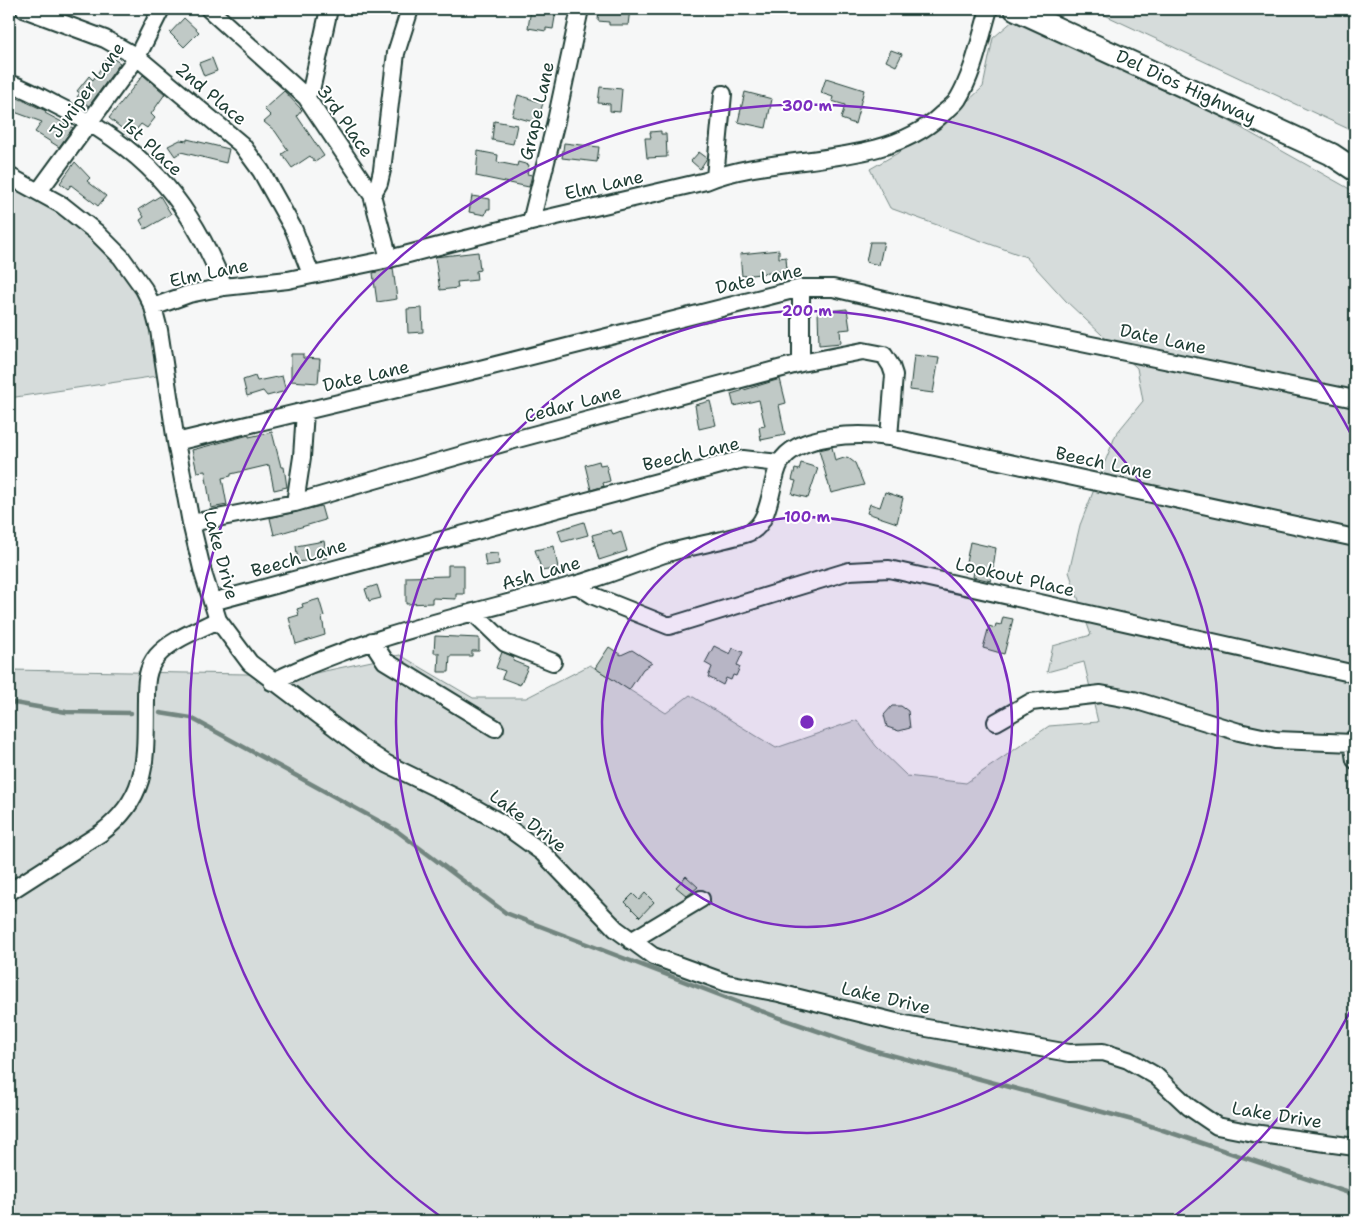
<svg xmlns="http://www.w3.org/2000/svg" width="1364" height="1230" font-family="'Shantell Sans',sans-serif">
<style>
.green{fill:#d6dcdb;stroke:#7a8c88}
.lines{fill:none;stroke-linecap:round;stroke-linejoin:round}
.stream{stroke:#72857f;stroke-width:4.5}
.building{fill:#c0c9c6;stroke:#1f3d34}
.minor-casing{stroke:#1f3d34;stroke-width:20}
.major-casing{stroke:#1f3d34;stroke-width:25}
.minor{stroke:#fff;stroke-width:16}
.major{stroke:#fff;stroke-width:21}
.ring{fill:none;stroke:#7b2cbf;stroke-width:2.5}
.labels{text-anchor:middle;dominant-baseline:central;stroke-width:4;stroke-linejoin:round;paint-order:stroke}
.street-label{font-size:18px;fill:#1f3d34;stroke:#fff}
.centre{fill:#7b2cbf;stroke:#fff;stroke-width:2.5}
.ring-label{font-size:15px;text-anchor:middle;font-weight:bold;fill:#7b2cbf;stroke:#fff;stroke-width:4;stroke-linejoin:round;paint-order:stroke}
</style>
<rect width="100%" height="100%" fill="#f6f7f7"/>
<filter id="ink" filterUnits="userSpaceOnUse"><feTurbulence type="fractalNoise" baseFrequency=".02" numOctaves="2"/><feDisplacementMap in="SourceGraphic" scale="10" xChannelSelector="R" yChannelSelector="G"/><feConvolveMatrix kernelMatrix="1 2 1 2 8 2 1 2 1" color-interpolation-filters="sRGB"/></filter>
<g filter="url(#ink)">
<path class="green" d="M1092 9H1355V132Z
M1015 19 1197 103 1355 192V1221H9V670L306 675 400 655 473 698H526L590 665 666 713 690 695 776 748 857 720 876 746 907 776 966 783 1049 726 1098 722 1084 662 1047 672 1053 646 1091 635 1069 572 1080 525 1116 434 1143 401 1137 368 1066 301 1026 257 890 208 870 169 936 131 983 87 993 38Z
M9 176 62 205 144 289 157 376 9 398Z"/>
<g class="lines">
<path class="stream" d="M9 702 66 712 131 713
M160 713 191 718 397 831 506 913 777 1017 876 1051 1136 1121 1355 1195"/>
</g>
<path class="building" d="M531 9 556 11 553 29 546 28V31L528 28Z
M599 9H630L628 25H609V22L598 21Z
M184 18 199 32 184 47 170 33Z
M891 50 902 54 896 66 886 61Z
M109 56 120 63 89 106 77 97 80 93 77 91 89 76 93 80Z
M212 58 217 71 204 76 199 63Z
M143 75 165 94 151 114 155 118 147 128 141 124 131 136 109 118Z
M826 78 864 90 855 124 841 119 845 105 832 101 833 97 821 93Z
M600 87 622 89 620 112 610 111V104L598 103Z
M284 91 302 110 297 116 324 156 315 162 310 156 292 168 282 154 288 150 275 131 264 122 271 116 264 109Z
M745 92 772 99 766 128 738 122Z
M9 94 46 111 45 113 73 128 59 147 35 132 42 122 9 110Z
M518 95 543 103 537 123 512 116Z
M494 121 517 125 513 144 492 140Z
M661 131V134H666L667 157 647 158 645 138H651L650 132Z
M187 139 229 149 226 163 181 152 175 156 168 146 180 140 187 141Z
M564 143 599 147 597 162 562 158Z
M478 151 498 155 497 162 517 166 518 162 529 165 527 174 532 175 529 187 476 176Z
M699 152 707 158 700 169 691 161Z
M75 162 90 178 87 181 106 196 98 206 71 185 68 189 60 183Z
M160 196 171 214 145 229 140 220 144 217 139 209Z
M472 196 490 199V209H487L485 215 469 212Z
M870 242H884L879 265 866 262Z
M779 250V258L786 257 787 271 742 276 740 254Z
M478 252 480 270 476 271 477 280 457 282 458 288 440 290 435 257Z
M393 268 397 299 377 302 373 273Z
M422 308 423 332 408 333 407 309Z
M847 309 850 329 840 330 841 343 819 345 818 312Z
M291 354H303V358L320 359 318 383 291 381Z
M914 355 939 358 933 393 910 390Z
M255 376 257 381 282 376 286 391 267 396 263 391 247 396 243 380Z
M780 379 786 403 779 405 785 435 761 440 759 427 765 426 759 400 734 406 731 394Z
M710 401 716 425 699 429 695 405Z
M272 432 281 467H284L287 487 274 490 269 465 231 474V476L222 478 227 505 211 508 205 471 197 472 192 450 249 435V437Z
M832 447 835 461 847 457 855 463 864 485 831 493 819 450Z
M599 461 600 465 606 464 610 481 603 483 604 486 591 490 585 465Z
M801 463 818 468 808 498 792 494 796 481 792 480 795 469 799 470Z
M885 492 903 498 897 523 867 513 870 504 880 507Z
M321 506 325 520 274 535 270 518Z
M584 522 588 535 562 542 558 530Z
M611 530 613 534 621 531 627 551 599 560 592 535Z
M324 541 327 558 298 562 296 546Z
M970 542 996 548 991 581 973 577 974 571 964 573Z
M554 546 558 568 542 571 535 550Z
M498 553 499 564 486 566 484 554Z
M448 565H464V594H456V599L432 598V603L406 604V577L448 576Z
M377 585 381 598 369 601 365 589Z
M319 599 324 616 322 617 325 635 296 644 289 618 299 615 297 609 303 607 302 604Z
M1003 617 1013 619 1004 654 983 648 989 626 995 628 996 624 1001 625Z
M435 636 479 638V651H472V656H450L449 672H438L439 653H434Z
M714 646 730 654 733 648 743 652 737 665 740 667 736 676 733 675 731 680 726 678 723 685 708 677 712 667 705 663Z
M609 647 621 655 632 650 652 663 643 669 629 690 595 668Z
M502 652 514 657 513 661 528 667 520 685 502 678 505 671 496 668Z
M892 706H901L908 711 910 728 899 731 887 727 884 715Z
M686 876 698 887 687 896 676 887Z
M645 893 654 902 640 917 625 902 633 894 639 900Z"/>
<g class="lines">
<g class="minor-casing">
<path id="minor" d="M24 9 105 39 137 57 242 145 261 171 294 230 311 274
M209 9 306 97 372 195 389 259
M9 83C24 88 39 96 54 104 141 146 189 197 224 287
M306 97 312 86 329 9
M9 176 62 205 96 232 121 257 144 289 153 307 159 330 176 442 191 523 203 573 218 620 250 663 361 747 387 764 459 799 503 824 543 853 616 929 653 956 727 983 779 993 904 1024 1069 1053 1103 1052 1128 1060 1156 1076 1189 1107 1217 1126 1253 1133 1355 1147
M715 177 723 94
M39 191 137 57 161 9
M372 195 379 183 382 170 396 53 410 9
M531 222 556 121 580 9
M801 288V363
M153 307 189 294 224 287 288 280 389 259 531 222 706 181C776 152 883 170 941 115 947 110 954 105 958 99 974 72 980 39 989 9
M176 442 472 371 801 288H833L979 322 1355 399
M295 503 302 457 305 411
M191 523 295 503 514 440 801 363 863 351 884 355 891 366 894 375 889 437
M577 585 594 596 669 626 849 571 889 569 1355 674
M212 602 743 459 779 463
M473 612 505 643 553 662
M372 641 385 661 495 728
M272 682C367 635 472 614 574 585 607 576 638 562 671 552 696 545 723 541 748 533 772 524 770 480 780 463 797 433 859 433 889 437L1355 538
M996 722 1031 702 1101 694 1134 700 1239 732 1276 740 1354 743
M1355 737 1353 748 1355 760
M9 892 101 833C151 795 145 756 146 700 146 684 146 669 157 656 172 639 198 630 218 620
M631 941 701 899"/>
</g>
<g class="major-casing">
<path id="major" d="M1015 9 1331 154 1355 170"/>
</g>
<use href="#minor" class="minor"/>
<use href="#major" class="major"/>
</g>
</g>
<circle cx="807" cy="722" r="205" fill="#7b2cbf" fill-opacity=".12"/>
<g class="ring">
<circle cx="807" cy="722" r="205"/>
<circle cx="807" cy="722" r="411"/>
<path d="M1353 1006A616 616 0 0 1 1169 1220M445 1220A616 616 0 1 1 1353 438"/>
</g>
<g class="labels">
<g class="street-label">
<text transform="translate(1186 87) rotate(25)">Del Dios Highway</text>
<text transform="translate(87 90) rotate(-54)">Juniper Lane</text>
<text transform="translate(211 94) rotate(40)">2nd Place</text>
<text transform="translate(537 111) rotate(-77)">Grape Lane</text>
<text transform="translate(345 121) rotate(55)">3rd Place</text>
<text transform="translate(152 147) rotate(43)">1st Place</text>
<text transform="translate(604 185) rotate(-13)">Elm Lane</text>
<text transform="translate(209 273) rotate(-12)">Elm Lane</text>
<text transform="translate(759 279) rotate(-12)">Date Lane</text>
<text transform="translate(1163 339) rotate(12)">Date Lane</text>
<text transform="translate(366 376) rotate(-13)">Date Lane</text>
<text transform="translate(573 404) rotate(-15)">Cedar Lane</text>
<text transform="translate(691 454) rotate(-13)">Beech Lane</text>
<text transform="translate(1104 463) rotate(12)">Beech Lane</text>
<text transform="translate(221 555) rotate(75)">Lake Drive</text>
<text transform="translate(299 558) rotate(-16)">Beech Lane</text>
<text transform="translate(541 573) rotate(-16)">Ash Lane</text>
<text transform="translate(1015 577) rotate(13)">Lookout Place</text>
<text transform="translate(528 821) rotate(37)">Lake Drive</text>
<text transform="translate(886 998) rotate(13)">Lake Drive</text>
<text transform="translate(1277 1115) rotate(9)">Lake Drive</text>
</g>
</g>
<circle cx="807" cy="722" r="8" class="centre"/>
<g class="ring-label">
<text x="807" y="111">300 m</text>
<text x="807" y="316">200 m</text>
<text x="807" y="522">100 m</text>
</g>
<rect width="1364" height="1230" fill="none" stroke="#fff" stroke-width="30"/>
<rect x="15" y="15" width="1334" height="1200" fill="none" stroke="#1f3d34" stroke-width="2" filter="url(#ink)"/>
</svg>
